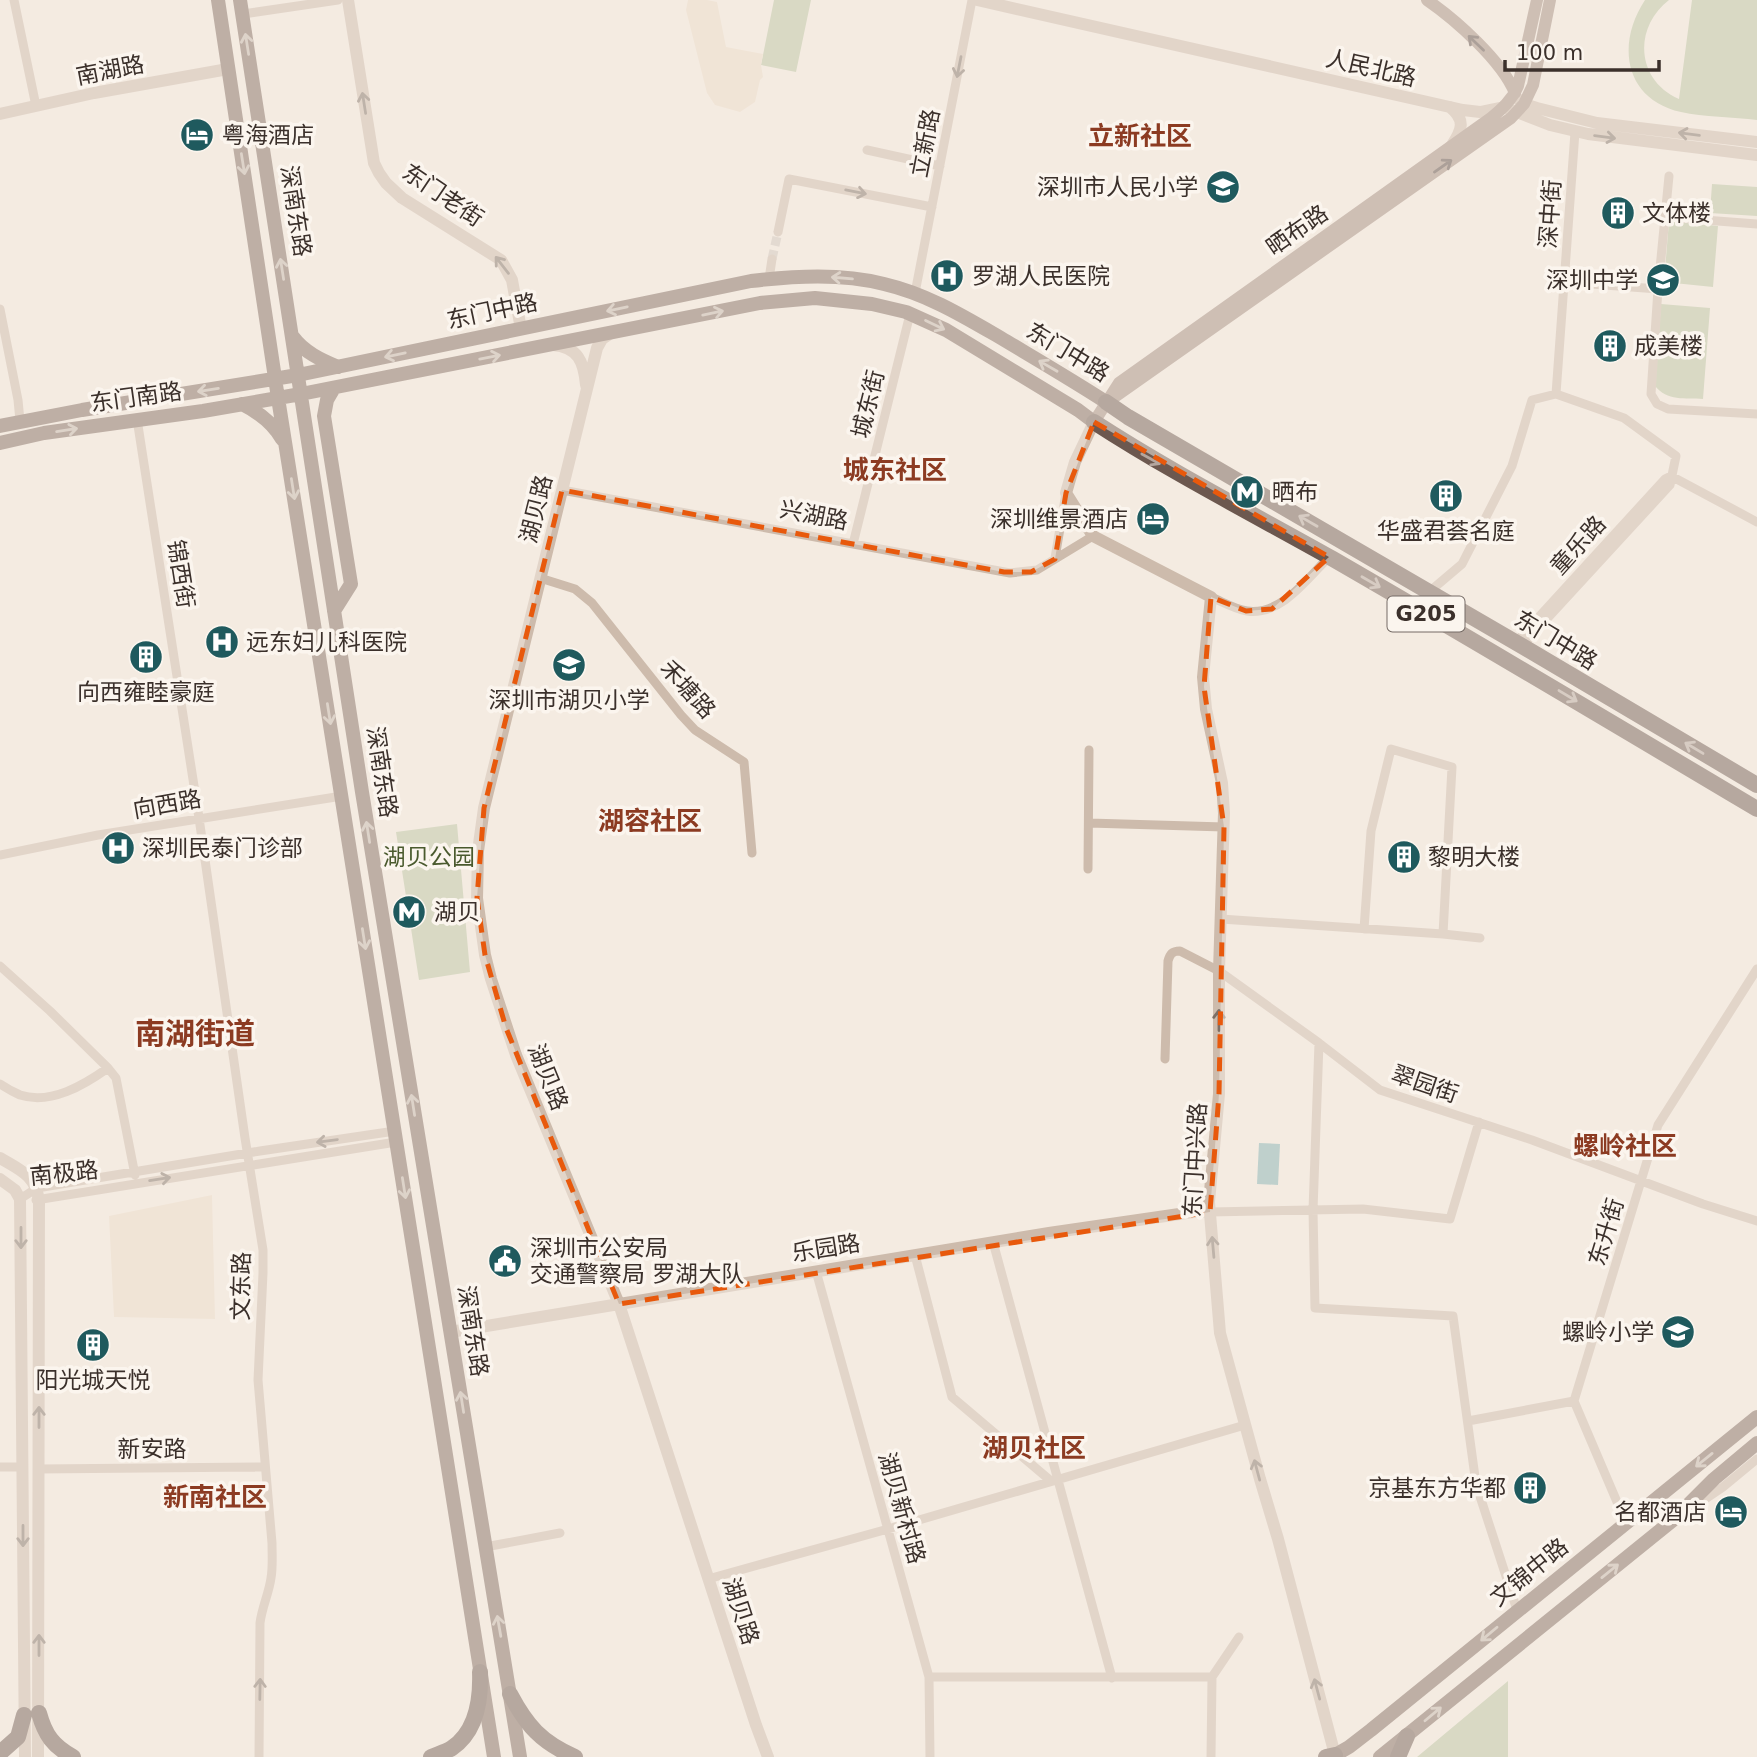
<svg xmlns="http://www.w3.org/2000/svg" width="1757" height="1757" font-family="'DejaVu Sans','Noto Sans SC',sans-serif">
<style>
.green{fill:#b8c4a0}
.plaza{fill:#ecdcc8}
.water{fill:#7fb0b2}
.lines{fill:none;stroke-linecap:round;stroke-linejoin:round}
.minor-tunnel{stroke:#cfc6bd;stroke-width:9;stroke-dasharray:9 4.5;stroke-linecap:butt}
.minor{stroke:#cdbbac;stroke-width:9}
.tertiary{stroke:#cdbbac;stroke-width:12}
.secondary{stroke:#a18a7d;stroke-width:12}
.primary{stroke:#7d675c;stroke-width:14}
.trunk{stroke:#6c584f;stroke-width:16}
.oneway{stroke:#544640}
.oneway2{stroke:#c2b5ac}
.oneway3{stroke:#7d6f65}
.oneway4{stroke:#b4a69e}
.marked{fill:none;stroke:#e8590c;stroke-width:5;stroke-dasharray:14 9;stroke-linejoin:round}
.labels{text-anchor:middle;dominant-baseline:central;stroke-width:7;stroke-linejoin:round;paint-order:stroke}
.shield{fill:#fbf5ee;stroke:#756b66;stroke-width:2}
.shield-label{font-size:21px;font-weight:bold;fill:#3b302b}
.street-label{font-size:23px;fill:#3b302b;stroke:#fbf5ee}
.poi-label{font-size:23px;fill:#3b302b;stroke:#fbf5ee;text-anchor:start}
.park-label{font-size:23px;fill:#4a5a2e;stroke:#fbf5ee}
.quarter-label{font-size:26px;font-weight:bold;fill:#8c3b22;stroke:#fbf5ee}
.district-label{font-size:30px;font-weight:bold;fill:#8c3b22;stroke:#fbf5ee}
</style>
<rect width="100%" height="100%" fill="#f4ebe1"/>
<path class="green" d="M774 0H811L796 72 761 65Z
M1645 0H1669C1633 28 1636 80 1679 99L1692 0H1757V120C1734 117 1703 117 1681 112 1624 99 1616 44 1645 0Z
M1712 184 1757 187V216L1710 213Z
M1669 221 1718 226 1713 287 1664 282Z
M1661 304 1710 308 1703 399C1685 398 1667 401 1655 386Z
M457 824 470 972 419 980 396 832Z
M1508 1681V1757H1417Z"/>
<path class="plaza" d="M688 0H707L717 2 726 47 763 54 761 65 763 77 760 80 755 102 740 112 715 105 707 93 686 10Z
M212 1195 215 1319 114 1317 109 1216Z"/>
<path class="water" d="M1259 1143 1280 1144 1278 1185 1257 1184Z"/>
<g class="lines">
<path class="minor-tunnel" d="M772 259 778 232"/>
<path class="minor" d="M14 0 36 106
M243 14 338 0
M867 150 940 166
M1669 176 1658 289 1651 394 1657 404 1668 409 1757 414
M1665 217 1757 224
M778 232 789 179 932 207
M769 279 772 259
M1564 282 1658 289
M915 293 972 0
M0 309 18 400 20 421
M137 419 199 818 245 1138 263 1250V1273L258 1380 272 1543C272 1555 273 1567 271 1578 269 1593 262 1607 260 1623L259 1757
M1671 476 1757 522
M562 490 1010 573 1037 570 1093 536
M853 544 910 314
M1055 558 1066 493
M540 578 575 589 592 603 681 715 695 730 744 762 752 853
M1429 592 1462 564 1512 466 1532 400 1556 394
M1211 597C1223 602 1234 609 1247 611 1281 616 1307 579 1329 557
M1516 642 1665 479 1671 476
M1522 646 1670 485 1676 456 1624 418 1556 394 1575 132
M1089 823 1224 827
M0 855 98 835 342 796
M1088 869 1089 750
M1221 919 1443 934 1452 767 1391 749 1371 831 1364 929
M1443 934 1480 938
M0 966 50 1011 108 1068 116 1078 135 1175
M1319 1043 1313 1210 1315 1308 1453 1316 1476 1484 1517 1610
M1165 1059 1168 961C1170 954 1172 951 1180 951L1219 971 1319 1043 1380 1090 1532 1140 1703 1204 1757 1221
M0 1084C6 1088 13 1092 20 1095 51 1105 84 1085 108 1068
M20 1199 37 1188 260 1151 395 1131
M36 1200 396 1142
M1210 1212 1363 1209 1450 1219 1479 1122
M993 1242 1112 1678
M915 1255 952 1397 1051 1481
M816 1271 929 1677 930 1757
M1468 1421 1574 1401
M0 1467H22
M39 1469 265 1467
M1692 1508 1723 1487 1757 1459
M1626 1523 1574 1401 1658 1125 1757 969
M485 1547 560 1533
M708 1579 888 1529 1245 1425
M929 1677H1212
M1211 1757 1212 1677 1239 1637"/>
<path class="tertiary" d="M348 0 374 163 379 173 386 183 402 198 501 260 512 280 521 329
M977 0 1463 110 1480 112 1504 107 1550 125 1588 134 1757 155
M1518 99 1524 104 1537 108 1597 123 1757 142
M1450 107C1466 120 1462 130 1452 145
M0 114 94 93 228 69
M611 333 602 339 597 348 484 808 478 851 477 898 485 955 491 979 516 1055 619 1304 756 1725 768 1757
M553 345C578 347 584 362 586 385
M1094 422 1075 462 1066 493 1093 536 1211 597 1203 677 1206 709 1222 783 1224 813 1219 971V1094L1209 1202 1220 1333 1260 1479 1278 1539 1335 1755
M0 1158C20 1170 35 1175 39 1200L38 1757
M0 1179 15 1190 20 1199 25 1757
M450 1332 1049 1233 1200 1211 1210 1212"/>
<path class="secondary" d="M1427 0C1456 20 1502 61 1515 93
M1113 398 1511 118 1524 104 1533 85 1550 0
M1094 422 1119 383 1491 118C1502 109 1512 100 1518 86L1537 0"/>
<path class="primary" d="M218 0 278 398 494 1757
M240 0 362 792 520 1757
M293 337C304 352 321 360 338 367
M334 388 327 400 324 416 351 584 334 611
M242 404C258 412 273 423 282 439
M0 426 82 410 298 375 751 281C795 276 841 273 884 284 927 294 963 316 1001 338 1036 359 1072 380 1106 402
M0 443 44 433 203 411 301 394 760 303 815 298 872 304 906 312 946 330 1078 410 1094 422
M1335 1755 1349 1747 1371 1730 1757 1417
M1380 1757 1673 1520 1714 1479 1757 1443"/>
<path class="trunk" d="M1106 402 1128 417 1522 646 1757 785
M1094 422C1171 472 1253 514 1333 559 1475 641 1616 725 1757 809
M510 1694C527 1726 541 1742 575 1757
M39 1713C45 1735 53 1746 73 1757
M0 1753 18 1737 24 1715
M431 1757C438 1754 446 1752 452 1748 477 1731 481 1699 480 1672
M1326 1757 1335 1755
M1398 1757 1407 1736"/>
</g>
<defs><path id="oneway-shaft" d="M-6 0H5M1.5-3L5.5 0L1.5 3" fill="none" stroke-width="1.6" stroke-linecap="round" stroke-linejoin="round" transform="scale(1.75)"/></defs>
<g class="oneway">
<use href="#oneway-shaft" transform="translate(1476 43) rotate(-136)"/>
<use href="#oneway-shaft" transform="translate(1443 166) rotate(-35)"/>
</g>
<g class="oneway2">
<use href="#oneway-shaft" transform="translate(247 44) rotate(-99)"/>
<use href="#oneway-shaft" transform="translate(243 164) rotate(81)"/>
<use href="#oneway-shaft" transform="translate(282 269) rotate(-99)"/>
<use href="#oneway-shaft" transform="translate(842 278) rotate(-175)"/>
<use href="#oneway-shaft" transform="translate(617 309) rotate(168)"/>
<use href="#oneway-shaft" transform="translate(713 313) rotate(-12)"/>
<use href="#oneway-shaft" transform="translate(935 325) rotate(26)"/>
<use href="#oneway-shaft" transform="translate(395 355) rotate(168)"/>
<use href="#oneway-shaft" transform="translate(490 357) rotate(-11)"/>
<use href="#oneway-shaft" transform="translate(1048 366) rotate(-150)"/>
<use href="#oneway-shaft" transform="translate(208 390) rotate(171)"/>
<use href="#oneway-shaft" transform="translate(67 430) rotate(-9)"/>
<use href="#oneway-shaft" transform="translate(293 489) rotate(81)"/>
<use href="#oneway-shaft" transform="translate(329 714) rotate(81)"/>
<use href="#oneway-shaft" transform="translate(368 832) rotate(-99)"/>
<use href="#oneway-shaft" transform="translate(364 939) rotate(81)"/>
<use href="#oneway-shaft" transform="translate(413 1105) rotate(-99)"/>
<use href="#oneway-shaft" transform="translate(404 1188) rotate(81)"/>
<use href="#oneway-shaft" transform="translate(462 1402) rotate(-99)"/>
<use href="#oneway-shaft" transform="translate(1704 1460) rotate(141)"/>
<use href="#oneway-shaft" transform="translate(1610 1571) rotate(-39)"/>
<use href="#oneway-shaft" transform="translate(499 1626) rotate(-100)"/>
<use href="#oneway-shaft" transform="translate(1489 1634) rotate(140)"/>
<use href="#oneway-shaft" transform="translate(1433 1714) rotate(-40)"/>
</g>
<g class="oneway3">
<use href="#oneway-shaft" transform="translate(959 67) rotate(101)"/>
<use href="#oneway-shaft" transform="translate(364 103) rotate(-99)"/>
<use href="#oneway-shaft" transform="translate(1689 134) rotate(-173)"/>
<use href="#oneway-shaft" transform="translate(1605 137) rotate(7)"/>
<use href="#oneway-shaft" transform="translate(856 192) rotate(11)"/>
<use href="#oneway-shaft" transform="translate(502 265) rotate(-128)"/>
<use href="#oneway-shaft" transform="translate(1219 1020) rotate(-90)"/>
<use href="#oneway-shaft" transform="translate(327 1141) rotate(172)"/>
<use href="#oneway-shaft" transform="translate(160 1179) rotate(-9)"/>
<use href="#oneway-shaft" transform="translate(21 1238) rotate(90)"/>
<use href="#oneway-shaft" transform="translate(1213 1247) rotate(-95)"/>
<use href="#oneway-shaft" transform="translate(39 1417) rotate(-90)"/>
<use href="#oneway-shaft" transform="translate(1257 1470) rotate(-105)"/>
<use href="#oneway-shaft" transform="translate(23 1536) rotate(90)"/>
<use href="#oneway-shaft" transform="translate(39 1645) rotate(-90)"/>
<use href="#oneway-shaft" transform="translate(260 1689) rotate(-89)"/>
<use href="#oneway-shaft" transform="translate(1317 1689) rotate(-105)"/>
</g>
<g class="oneway4">
<use href="#oneway-shaft" transform="translate(1151 459) rotate(29)"/>
<use href="#oneway-shaft" transform="translate(1308 521) rotate(-150)"/>
<use href="#oneway-shaft" transform="translate(1371 582) rotate(30)"/>
<use href="#oneway-shaft" transform="translate(1568 696) rotate(31)"/>
<use href="#oneway-shaft" transform="translate(1694 748) rotate(-149)"/>
</g>
<path d="M0 0H1757V1757H0ZM1094 422 1329 557 1272 609 1246 611 1211 597 1204 687 1224 827 1219 1094 1210 1212 619 1304 506 1028 485 955 477 898 484 808 562 490 1004 572H1031L1055 559 1066 493Z" fill="#f4ebe1" fill-opacity=".55" fill-rule="evenodd"/>
<path class="marked" d="M1094 422 1329 557 1272 609 1246 611 1211 597 1204 687 1224 827 1219 1094 1210 1212 619 1304 506 1028 485 955 477 898 484 808 562 490 1004 572H1031L1055 559 1066 493Z"/>
<defs>
<g id="hotel-disc" transform="scale(1.75)"><circle r="9.5" fill="#1f5a5e" stroke="#fbf5ee"/><path d="M-6-4.5h1.5V1H6V5H4.5V3h-9V5H-6ZM-4 0a1.8 1.8 0 1 1 3.6 0ZM.5 0V-2.5h3Q6-2.5 6 0Z" fill="#fff"/></g>
<g id="school-disc" transform="scale(1.75)"><circle r="9.5" fill="#1f5a5e" stroke="#fbf5ee"/><path d="M0-5L7-2L0 1L-7-2ZM-4 1L0 2.5L4 1V4Q0 6-4 4Z" fill="#fff"/></g>
<g id="building-disc" transform="scale(1.75)"><circle r="9.5" fill="#1f5a5e" stroke="#fbf5ee"/><path d="M-4-6H4V6H1V3H-1V6H-4ZM-2.5-4.3h1.7v1.8h-1.7ZM.8-4.3h1.7v1.8H.8ZM-2.5-1h1.7V.8h-1.7ZM.8-1h1.7V.8H.8Z" fill="#fff"/></g>
<g id="hospital-disc" transform="scale(1.75)"><circle r="9.5" fill="#1f5a5e" stroke="#fbf5ee"/><path d="M-5-5h3v3.5h4V-5h3V5h-3V1.5h-4V5h-3Z" fill="#fff"/></g>
<g id="metro-disc" transform="scale(1.75)"><circle r="9.5" fill="#1f5a5e" stroke="#fbf5ee"/><path d="M-5.5 5V-5H-3L0 0L3-5H5.5V5H3V-.5L0 4L-3-.5V5Z" fill="#fff"/></g>
<g id="civic-disc" transform="scale(1.75)"><circle r="9.5" fill="#1f5a5e" stroke="#fbf5ee"/><path d="M-.6-6.5H3V-4.5H.6V-3L4-1V1h2V6H-6V1h2V-1L-.6-3ZM-1.2 2.5V6h2.4V2.5Z" fill="#fff"/></g>
</defs>
<g fill-rule="evenodd">
<use href="#hotel-disc" x="197" y="135"/>
<use href="#school-disc" x="1223" y="187"/>
<use href="#building-disc" x="1618" y="213"/>
<use href="#hospital-disc" x="947" y="276"/>
<use href="#school-disc" x="1663" y="280"/>
<use href="#building-disc" x="1610" y="346"/>
<use href="#metro-disc" x="1247" y="492"/>
<use href="#building-disc" x="1446" y="496"/>
<use href="#hotel-disc" x="1153" y="519"/>
<use href="#hospital-disc" x="222" y="642"/>
<use href="#building-disc" x="146" y="657"/>
<use href="#school-disc" x="569" y="665"/>
<use href="#hospital-disc" x="118" y="848"/>
<use href="#building-disc" x="1404" y="857"/>
<use href="#metro-disc" x="409" y="912"/>
<use href="#civic-disc" x="505" y="1261"/>
<use href="#school-disc" x="1678" y="1332"/>
<use href="#building-disc" x="93" y="1345"/>
<use href="#building-disc" x="1530" y="1488"/>
<use href="#hotel-disc" x="1731" y="1512"/>
</g>
<g class="labels">
<rect class="shield" x="1387.5" y="596.5" width="77" height="35" rx="5"/>
<g class="shield-label">
<text x="1426" y="614">G205</text>
</g>
<g class="street-label">
<text transform="translate(1371 68) rotate(13)">人民北路</text>
<text transform="translate(110 70) rotate(-11)">南湖路</text>
<text transform="translate(925 143) rotate(-79)">立新路</text>
<text transform="translate(443 195) rotate(34)">东门老街</text>
<text transform="translate(296 211) rotate(81)">深南东路</text>
<text transform="translate(1550 214) rotate(-86)">深中街</text>
<text transform="translate(1297 230) rotate(-35)">晒布路</text>
<text transform="translate(492 311) rotate(-12)">东门中路</text>
<text transform="translate(1068 352) rotate(31)">东门中路</text>
<text transform="translate(136 397) rotate(-8)">东门南路</text>
<text transform="translate(868 404) rotate(-76)">城东街</text>
<text transform="translate(536 509) rotate(-76)">湖贝路</text>
<text transform="translate(814 515) rotate(11)">兴湖路</text>
<text transform="translate(1578 545) rotate(-48)">童乐路</text>
<text transform="translate(181 574) rotate(81)">锦西街</text>
<text transform="translate(1556 640) rotate(31)">东门中路</text>
<text transform="translate(688 689) rotate(48)">禾塘路</text>
<text transform="translate(382 772) rotate(81)">深南东路</text>
<text transform="translate(167 804) rotate(-10)">向西路</text>
<text transform="translate(548 1077) rotate(68)">湖贝路</text>
<text transform="translate(1425 1084) rotate(19)">翠园街</text>
<text transform="translate(1195 1160) rotate(-87)">东门中兴路</text>
<text transform="translate(64 1173) rotate(-6)">南极路</text>
<text transform="translate(1606 1232) rotate(-73)">东升街</text>
<text transform="translate(826 1248) rotate(-9)">乐园路</text>
<text transform="translate(241 1286) rotate(-89)">文东路</text>
<text transform="translate(473 1331) rotate(81)">深南东路</text>
<text x="152" y="1449">新安路</text>
<text transform="translate(902 1508) rotate(74)">湖贝新村路</text>
<text transform="translate(1529 1572) rotate(-39)">文锦中路</text>
<text transform="translate(741 1611) rotate(72)">湖贝路</text>
</g>
<g class="poi-label">
<text x="222" y="135">粤海酒店</text>
<text x="1198" y="187" text-anchor="end">深圳市人民小学</text>
<text x="1642" y="213">文体楼</text>
<text x="972" y="276">罗湖人民医院</text>
<text x="1638" y="280" text-anchor="end">深圳中学</text>
<text x="1634" y="346">成美楼</text>
<text x="1272" y="492">晒布</text>
<text x="1128" y="519" text-anchor="end">深圳维景酒店</text>
<text x="1446" y="531" text-anchor="middle">华盛君荟名庭</text>
<text x="246" y="642">远东妇儿科医院</text>
<text x="146" y="692" text-anchor="middle">向西雍睦豪庭</text>
<text x="569" y="700" text-anchor="middle">深圳市湖贝小学</text>
<text x="142" y="848">深圳民泰门诊部</text>
<text x="1428" y="857">黎明大楼</text>
<text x="434" y="912">湖贝</text>
<text x="530" y="1248">深圳市公安局<tspan x="530" dy="26">交通警察局 罗湖大队</tspan></text>
<text x="1654" y="1332" text-anchor="end">螺岭小学</text>
<text x="93" y="1380" text-anchor="middle">阳光城天悦</text>
<text x="1506" y="1488" text-anchor="end">京基东方华都</text>
<text x="1706" y="1512" text-anchor="end">名都酒店</text>
</g>
<g class="park-label">
<text x="429" y="857">湖贝公园</text>
</g>
<g class="quarter-label">
<text x="1140" y="136">立新社区</text>
<text x="895" y="470">城东社区</text>
<text x="650" y="821">湖容社区</text>
<text x="1625" y="1146">螺岭社区</text>
<text x="1034" y="1448">湖贝社区</text>
<text x="215" y="1497">新南社区</text>
</g>
<g class="district-label">
<text x="195" y="1033">南湖街道</text>
</g>
</g>
<path d="M1505 60v10h154v-10" fill="none" stroke="#3b302b" stroke-width="3.5"/>
<text x="1516" y="60" font-size="21" fill="#3b302b" stroke="#fbf5ee" stroke-width="5" paint-order="stroke">100 m</text>
</svg>
